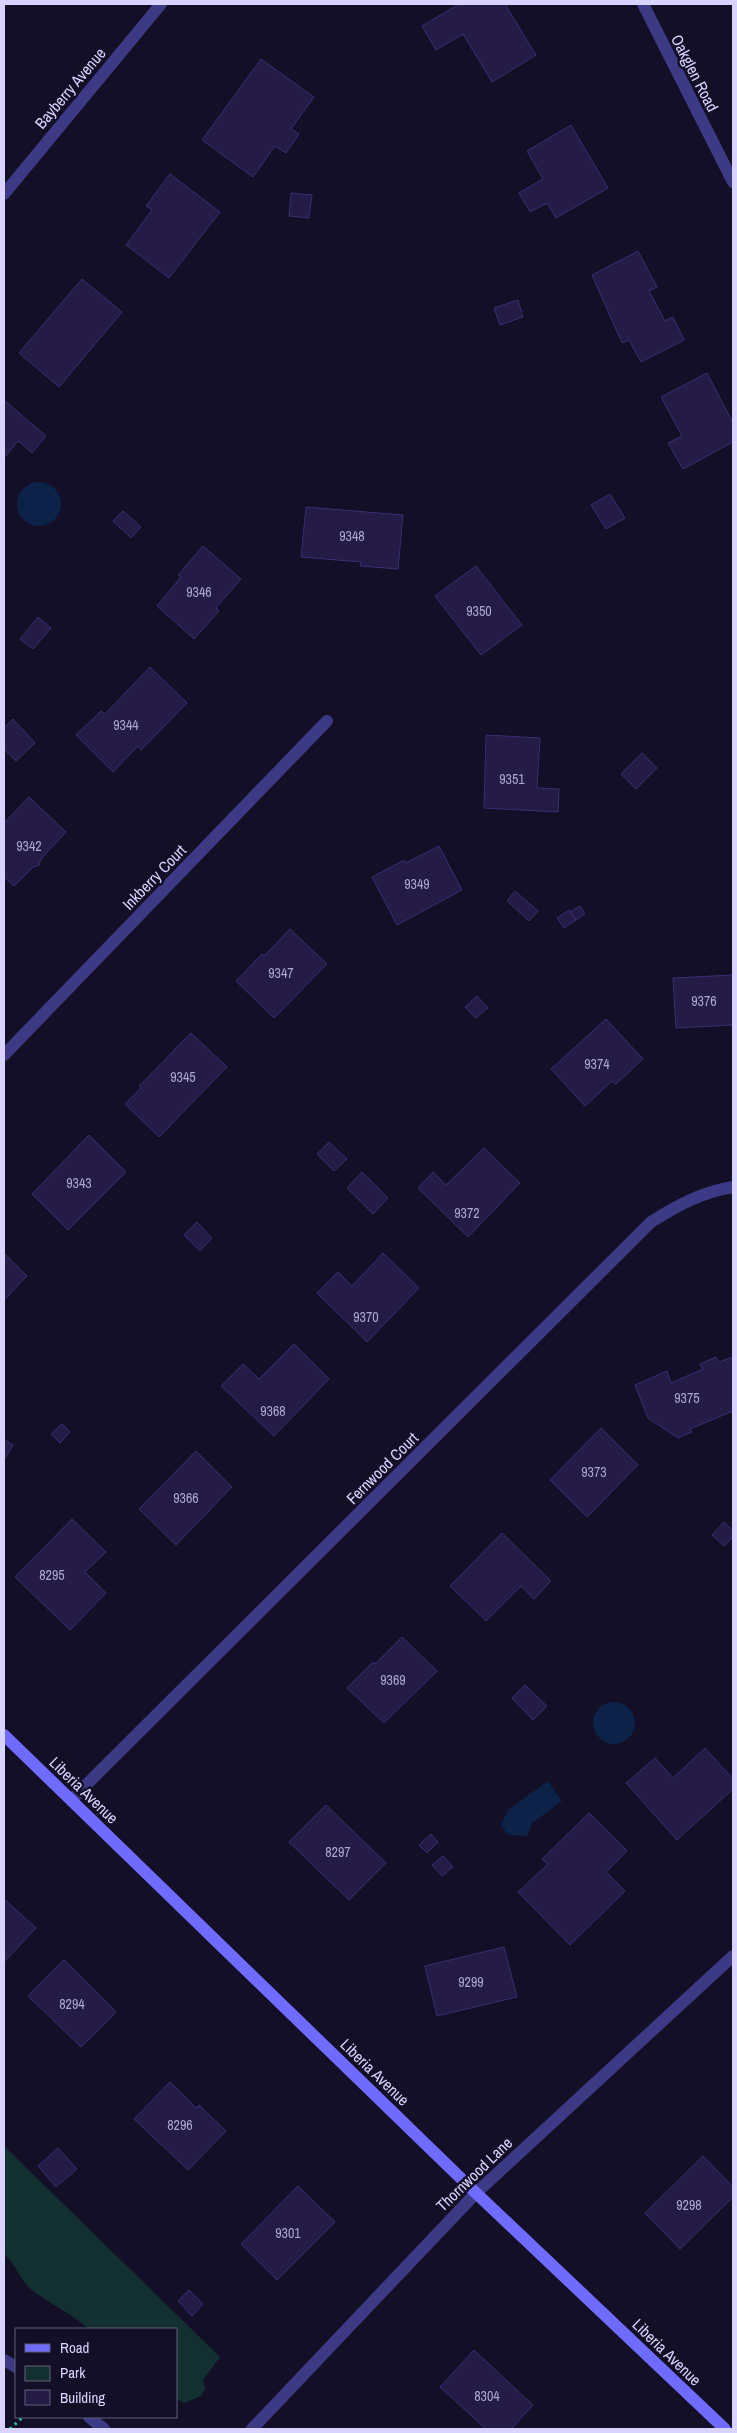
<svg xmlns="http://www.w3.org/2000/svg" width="737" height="2433" font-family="'Archivo Narrow',sans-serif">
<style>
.green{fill:#12302f}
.water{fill:#0c2248}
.building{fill:#241b47;stroke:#3b2d73}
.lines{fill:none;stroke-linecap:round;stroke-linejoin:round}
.path{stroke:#2fb8b0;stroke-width:3;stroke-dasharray:2.5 4;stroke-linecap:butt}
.minor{stroke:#3d3a85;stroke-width:12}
.secondary{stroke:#6f6bff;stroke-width:12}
.labels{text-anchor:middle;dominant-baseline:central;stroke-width:5;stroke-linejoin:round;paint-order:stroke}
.number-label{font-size:14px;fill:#aca6d1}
.street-label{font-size:16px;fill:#d9d4ff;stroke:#130f26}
</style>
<rect width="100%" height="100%" fill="#130f26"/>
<path class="green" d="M4 2146 220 2357 203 2380 205 2389 201 2396 185 2403 176 2399V2329H89C72 2314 52 2305 33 2291 21 2282 16 2264 4 2254Z"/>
<path class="water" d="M17 504a22 22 0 1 1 44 0a22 22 0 1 1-44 0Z
M593 1723a21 21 0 1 1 42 0a21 21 0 1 1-42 0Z
M548 1781 562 1801 532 1823 527 1836 508 1835 501 1825 508 1810Z"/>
<path class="building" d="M459 4H505L536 55 492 82 463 34 436 50 422 26Z
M261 59 314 97 291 129 299 134 286 153 275 146 253 177 202 140Z
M571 125 608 188 556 218 547 203 530 212 519 193 543 179 527 151Z
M170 174 220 212 169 278 126 245 152 210 146 206Z
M291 193 312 195 309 218 289 216Z
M638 251 657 287 649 291 665 321 673 317 684 340 641 362 629 340 622 343 592 275Z
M82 279 122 312 59 387 19 353Z
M518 300 523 317 500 325 494 308Z
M707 373 733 423V442L683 469 668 443 682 436 661 397Z
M4 400 46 436 32 453 18 441 4 458Z
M610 494 625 518 606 529 591 505Z
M306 507 403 515 398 569 360 566 361 562 301 557Z
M123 511 141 527 131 538 113 521Z
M203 546 241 579 216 608 219 611 194 639 157 606 181 577 178 575Z
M476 566 522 625 481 655 435 596Z
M38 617 51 628 33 649 20 639Z
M150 667 187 703 141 750 138 746 113 772 76 735 101 711 105 714Z
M13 719 35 743 16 761 4 749V728Z
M486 735 540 738 537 788 559 789 558 812 484 808Z
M642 753 657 768 636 789 621 774Z
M29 797 66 832 41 859 39 865 33 867 14 886 4 877V823Z
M439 846 462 890 397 925 372 877 404 860 406 863Z
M515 891 538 911 529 921 507 901Z
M580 906 585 914 576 920 570 912Z
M569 910 576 920 564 928 557 918Z
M290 929 327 964 274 1018 236 981 262 954 264 956Z
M733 975V1025L676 1028 673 978Z
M477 996 488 1008 476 1018 465 1007Z
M606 1019 643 1059 616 1084 612 1081 585 1106 551 1069Z
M191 1033 227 1067 159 1137 125 1104 141 1088 139 1086Z
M89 1135 126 1172 68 1230 32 1194Z
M329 1142 347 1159 334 1171 317 1154Z
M484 1148 520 1183 468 1237 418 1188 433 1172 446 1185Z
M362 1172 388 1198 373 1214 347 1188Z
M197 1222 212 1238 200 1251 184 1235Z
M4 1253 27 1276 4 1300Z
M383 1253 419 1288 367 1342 317 1293 338 1272 352 1286Z
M294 1344 329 1379 274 1436 221 1386 243 1364 259 1379Z
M716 1357 719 1362 733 1357V1411L690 1429 692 1432 678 1438 648 1418 635 1385 667 1371 671 1383 703 1369 700 1364Z
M62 1424 70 1432 60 1443 51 1434Z
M601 1428 638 1465 587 1517 550 1480Z
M4 1439 13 1445 4 1460Z
M196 1451 232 1487 176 1545 139 1509Z
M72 1519 106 1552 85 1572 106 1593 70 1630 15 1577Z
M724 1522 733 1531V1537L724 1546 712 1535Z
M502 1533 551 1581 534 1599 521 1586 486 1621 450 1586Z
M402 1637 437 1671 384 1723 347 1688 373 1662 375 1664Z
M525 1685 547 1706 533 1720 512 1698Z
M705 1748 733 1779V1789L677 1840 626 1783 655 1758 673 1778Z
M326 1805 386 1863 349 1900 289 1842Z
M589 1813 627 1851 606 1872 625 1891 570 1945 518 1892 548 1864 542 1859Z
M431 1834 438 1842 427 1853 419 1845Z
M443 1856 453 1867 442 1876 432 1865Z
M4 1899 36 1928 4 1962Z
M504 1947 517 1997 437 2016 425 1966Z
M64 1960 116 2012 81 2047 28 1996Z
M170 2082 196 2108 199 2105 226 2131 188 2170 134 2119Z
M58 2148 77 2169 56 2187 38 2166Z
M703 2156 733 2187V2197L680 2249 645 2213Z
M298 2186 335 2222 277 2280 241 2244Z
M189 2290 203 2304 192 2316 178 2301Z
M474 2350 533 2405 511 2429H486L440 2387Z"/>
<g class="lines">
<path class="path" d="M10 2429 23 2417"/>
<path class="minor" d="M643 4 733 182
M4 194 161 4
M4 1055 327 721
M71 1800 651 1222C678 1205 702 1192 733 1187
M4 2360 16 2367
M89 2417 104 2429
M252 2429 476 2193 733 1956"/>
<path class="secondary" d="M4 1735 476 2193 725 2429"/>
</g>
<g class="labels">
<g class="number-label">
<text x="352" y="536">9348</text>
<text x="199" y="592">9346</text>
<text x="479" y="611">9350</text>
<text x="126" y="725">9344</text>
<text x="512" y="779">9351</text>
<text x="29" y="846">9342</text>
<text x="417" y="884">9349</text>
<text x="281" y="973">9347</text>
<text x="704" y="1001">9376</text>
<text x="597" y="1064">9374</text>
<text x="183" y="1077">9345</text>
<text x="79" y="1183">9343</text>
<text x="467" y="1213">9372</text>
<text x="366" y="1317">9370</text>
<text x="687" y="1398">9375</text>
<text x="273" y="1411">9368</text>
<text x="594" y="1472">9373</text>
<text x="186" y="1498">9366</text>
<text x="52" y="1575">8295</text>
<text x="393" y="1680">9369</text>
<text x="338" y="1852">8297</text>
<text x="471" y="1982">9299</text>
<text x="72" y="2004">8294</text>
<text x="180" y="2125">8296</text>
<text x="689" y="2205">9298</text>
<text x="288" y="2233">9301</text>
<text x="487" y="2396">8304</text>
</g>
<g class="street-label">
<text transform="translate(695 73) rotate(63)">Oakglen Road</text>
<text transform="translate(70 88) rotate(-50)">Bayberry Avenue</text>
<text transform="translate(154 877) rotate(-46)">Inkberry Court</text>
<text transform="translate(382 1468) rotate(-45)">Fernwood Court</text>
<text transform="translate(84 1790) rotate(44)">Liberia Avenue</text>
<text transform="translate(375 2072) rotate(44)">Liberia Avenue</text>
<text transform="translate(474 2174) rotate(-44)">Thornwood Lane</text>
<text transform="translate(667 2352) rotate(44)">Liberia Avenue</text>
</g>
</g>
<rect width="737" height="2433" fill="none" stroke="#d9d4ff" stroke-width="10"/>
<rect x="15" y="2328" width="162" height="90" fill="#130f26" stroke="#625e7d"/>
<rect x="25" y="2344" width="25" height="8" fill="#6f6bff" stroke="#625e7d"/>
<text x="60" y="2353" font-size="15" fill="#d9d4ff">Road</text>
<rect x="25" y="2366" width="25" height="15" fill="#12302f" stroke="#625e7d"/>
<text x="60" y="2378" font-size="15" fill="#d9d4ff">Park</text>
<rect x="25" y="2390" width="25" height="15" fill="#241b47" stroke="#625e7d"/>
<text x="60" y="2403" font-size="15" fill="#d9d4ff">Building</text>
</svg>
